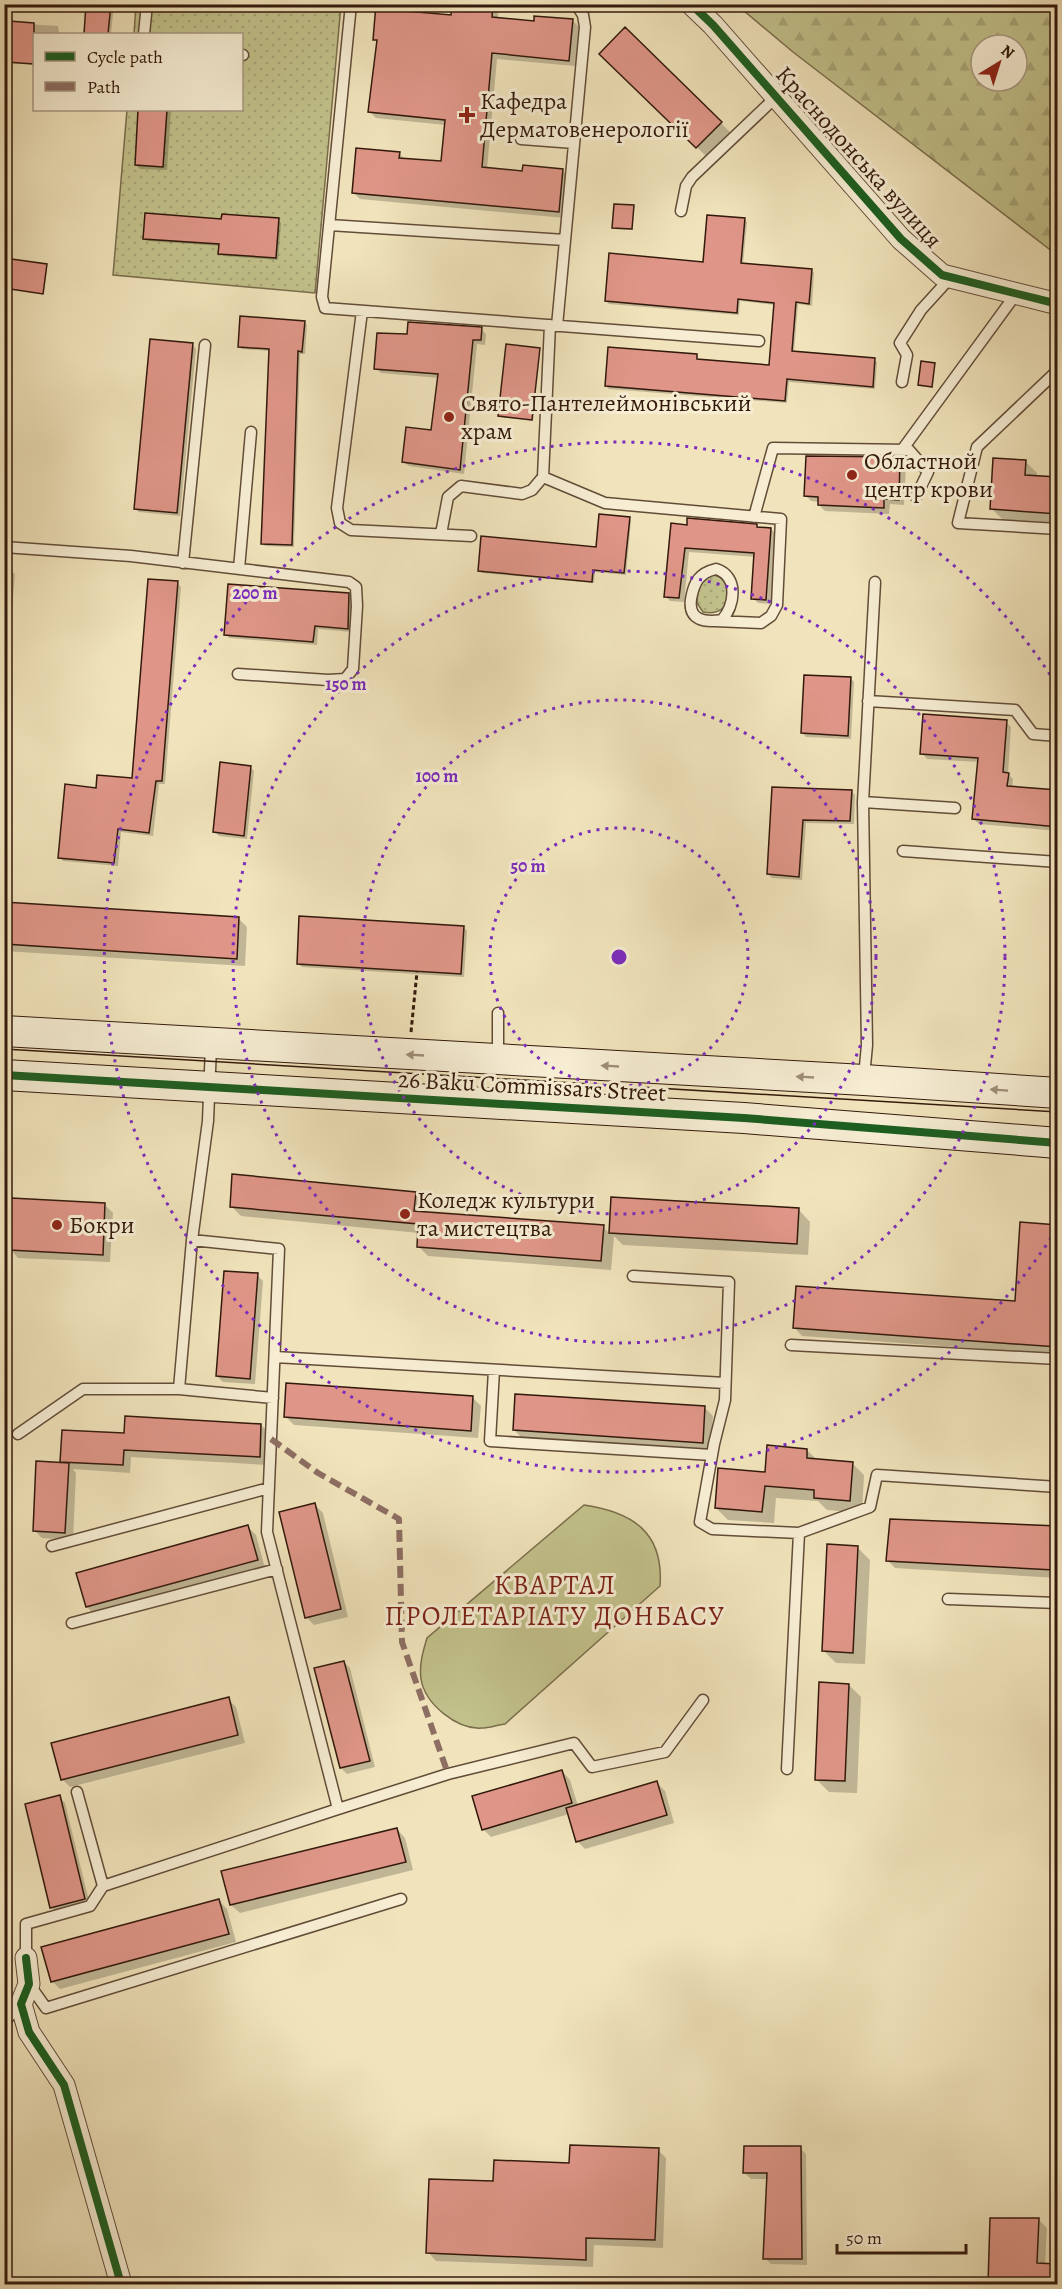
<svg xmlns="http://www.w3.org/2000/svg" width="1062" height="2289" font-family="Alegreya,serif">
<style>
.grass{fill:url(#grass-dots);stroke:#7a6d4c;stroke-width:1.5}
.forest{fill:url(#forest-firs);stroke:#7a6d4c;stroke-width:1.5;fill-rule:evenodd}
.pitch{fill:#c2c18b;stroke:#7a6d4c;stroke-width:1.5}
.shadow{fill:#0003}
.building{fill:#df9688;stroke:#33190c;stroke-width:1.5}
.lines{fill:none;stroke-linecap:round;stroke-linejoin:round}
.lane-casing{stroke:#624c38;stroke-width:13}
.street-casing{stroke:#624c38;stroke-width:23}
.secondary-casing{stroke:#33190c;stroke-width:32}
.path{stroke:#33190c;stroke-width:3;stroke-dasharray:4.5 3;stroke-linecap:butt}
.lane{stroke:#f6edd3;stroke-width:10}
.street{stroke:#f6edd3;stroke-width:21}
.secondary{stroke:#f6edd3;stroke-width:30}
.tram{stroke:#33190c;stroke-width:1.5}
.quiet{stroke:#8d6e63;stroke-width:6;stroke-dasharray:12 6;stroke-linecap:butt}
.cycleway-casing{stroke:#f6edd3;stroke-width:11}
.cycleway{stroke:#1b5e20;stroke-width:8}
.oneway{fill:#9e8e79}
.ring{fill:none;stroke:#7b2cbf;stroke-width:3;stroke-dasharray:3 6}
.poi-dot{fill:#8f2418;stroke:#f6edd3;stroke-width:2}
.labels{text-anchor:middle;dominant-baseline:central;stroke-width:6;stroke-linejoin:round;paint-order:stroke}
.poi-label{font-size:24px;fill:#33190c;stroke:#f6edd3;text-anchor:start}
.street-label{font-size:24px;fill:#33190c;stroke:#f6edd3}
.quarter-label{font-size:27px;letter-spacing:1.5px;fill:#7a1f14;stroke:#f6edd3}
.centre{fill:#7b2cbf;stroke:#f6edd3;stroke-width:3}
.ring-label{font-size:18px;text-anchor:middle;font-weight:bold;fill:#7b2cbf;stroke:#f6edd3;stroke-width:6;stroke-linejoin:round;paint-order:stroke}
</style>
<defs>
<pattern id="grass-dots" width="8" height="8" patternUnits="userSpaceOnUse" patternTransform="scale(1.5)"><rect width="8" height="8" fill="#c2c18b"/><path d="M2 2h.1M6 6h.1" fill="none" stroke="#a7a577" stroke-width="1.8" stroke-linecap="round"/></pattern>
<pattern id="forest-firs" width="22" height="20" patternUnits="userSpaceOnUse" patternTransform="scale(1.5)"><rect width="22" height="20" fill="#c2c18b"/><path d="M5 1l3.5 6h-7zM16 11l3.5 6h-7z" fill="#a7a577"/></pattern>
</defs>
<rect width="100%" height="100%" fill="#f1e4bc"/>
<filter id="stains"><feTurbulence type="fractalNoise" baseFrequency=".00333" numOctaves="4"/><feColorMatrix values="0 0 0 0 .2 0 0 0 0 .09 0 0 0 0 .02 0 0 0 .5 -.17"/></filter>
<radialGradient id="worn" r=".72"><stop offset=".6" stop-color="#630" stop-opacity="0"/><stop offset="1" stop-color="#630" stop-opacity=".3"/></radialGradient>
<path class="grass" d="M136 5H341L315 293 113 275 127 110H242V34H134Z
M713 575C735 577 735 619 703 612L697 603 698 588 705 577Z"/>
<path class="forest" d="M737 5H1057V255L793 52ZM981 45H1017V81H981Z"/>
<path class="pitch" d="M584 1505C632 1512 664 1532 660 1586L505 1724C497 1725 489 1728 482 1728 457 1730 425 1704 421 1679 419 1665 423 1651 427 1638Z"/>
<path class="shadow" d="M81 4H114L111 34H85L88 6Z
M226 4H313L312 11Z
M454 4H499L498 19 535 22 573 21 579 27 575 66 497 59 487 169 524 173 562 170 568 176 565 218 360 199 354 193 399 153 405 160 442 163 446 125 376 118 370 112 378 43 374 39 405 8 411 13 453 17Z
M10 23 58 26 59 34H34V65L9 63Z
M625 29 733 135 709 159 601 54Z
M140 110H171L167 170 140 169 136 165Z
M633 206V230L615 229 614 227Z
M744 219 747 222 743 264 812 271 814 273 812 306 798 304 794 353 874 360 877 362 875 389 789 382 787 403 609 389 606 386 696 356 699 361 770 367 775 305 740 301 739 315 609 304 606 301 704 263Z
M223 220H278L281 223 278 260 223 256 220 253 221 246 147 241 144 238Z
M4 259 47 266 44 294 4 288Z
M304 322 307 325 305 354H300L294 547 265 546 262 543 270 351 242 349 239 346Z
M481 329 486 334 485 345 477 344 464 474 409 466 404 462 432 432 439 378 381 373 376 368 408 336Z
M192 345 196 349 180 516 139 512 136 509Z
M539 350 533 421 501 417 499 416Z
M934 364 933 388 921 386 919 385Z
M900 459 906 465 904 505 890 504 889 514 825 511 819 505 820 502 811 501 805 495Z
M1025 461 1037 473V477L1058 479V525L1004 521 992 509Z
M629 519 631 521 626 575 595 572 594 583 482 573 480 571 597 548Z
M673 525 756 526 759 529H771L776 534 771 604 758 603 753 598 756 557 689 552 684 602 670 601 665 596Z
M4 565 15 574 12 610H4Z
M177 583 181 587 165 784H159L153 836 121 832 118 866 63 861 59 857 97 789 133 780Z
M348 595 352 599 351 632 318 629 317 645 229 638 226 634Z
M850 678 854 682 851 739 806 737 802 733Z
M1006 722 1011 727 1008 774 1013 779 1012 788 1058 792V831L979 824 974 819 979 762 927 759 922 753Z
M250 767 254 771 247 839 219 836 215 832Z
M774 788 851 791 855 795 854 824 806 823 802 880 772 878 768 874Z
M4 904 239 919 247 927 245 966 4 951Z
M463 927 467 931 464 977 302 967 298 964Z
M415 1193 425 1203 424 1213 603 1227 610 1234 612 1199 798 1209 810 1222 808 1255 623 1245 614 1236 611 1270 428 1256 418 1246 419 1233 241 1216 231 1206Z
M104 1204 113 1213 110 1262 18 1258 10 1249Z
M1058 1226V1354L802 1336 794 1327 1016 1303Z
M257 1275 263 1281 255 1384 223 1382 217 1376Z
M472 1397 481 1406 478 1438 294 1425 286 1417Z
M705 1408 713 1416 710 1450 522 1438 514 1430Z
M261 1425 269 1433 267 1465 131 1457 130 1473 73 1469 76 1473 73 1540 42 1538 34 1530 65 1464 62 1461 125 1435Z
M807 1450 817 1460 852 1463 864 1475 862 1513 827 1510 818 1501 776 1498 774 1523 728 1520 716 1508 766 1474Z
M315 1505 323 1513 348 1617 314 1625 306 1617Z
M248 1527 256 1535 265 1568 95 1615 87 1607Z
M1058 1528V1578L895 1568 887 1560Z
M858 1548 870 1560 865 1664 836 1663 824 1651Z
M344 1662 350 1668 375 1767 347 1774 341 1768Z
M849 1685 861 1697 857 1793 829 1792 816 1779Z
M228 1699 236 1707 245 1743 70 1787 62 1779Z
M562 1771 570 1780 578 1806 657 1783 665 1791 674 1823 585 1849 577 1841 569 1814 491 1837 483 1829Z
M59 1797 65 1803 90 1905 57 1913 51 1907Z
M397 1829 405 1838 413 1870 240 1913 231 1905 223 1872Z
M219 1901 227 1909 236 1942 60 1989 52 1981Z
M800 2148 806 2154 807 2265 771 2264 765 2258 768 2179H751L745 2173Z
M658 2150 666 2158 663 2248 594 2245 593 2267 436 2261 428 2252 495 2183 571 2165Z
M992 2219 1039 2220 1047 2228 1045 2265 1058 2266V2284H989Z
M702 2282 704 2284H665V2283Z"/>
<path class="building" d="M86 4H111L108 34H84Z
M376 4 406 6V11L451 15 452 4H493L492 17 534 21V16L573 19 569 61 492 53 482 167 522 171 523 165 563 169 559 212 352 193 356 148 400 152 399 158 441 161 445 120 368 112 377 40H373Z
M9 21 34 23V64L6 62Z
M625 27 722 122 696 148 599 54Z
M138 110H167L163 167 135 165Z
M614 204 634 205 632 229 612 228Z
M145 213 221 219 222 214 279 218 276 258 218 254 219 244 143 239Z
M707 215 745 218 741 263 812 269 809 304 796 302 792 351 875 358 873 387 787 379 785 401 605 386 608 347 697 354V359L769 365 774 303 738 299 737 313 605 301 609 253 703 262Z
M4 258 47 264 43 294 4 288Z
M240 316 305 321 302 352 298 351 292 545 261 544 269 349 238 347Z
M408 322 482 327 481 340H473L460 470 402 462 406 427 431 430 438 374 374 369 377 333 407 334Z
M150 339 193 343 177 513 134 509Z
M506 344 540 348 532 420 498 416Z
M921 361 935 363 932 387 918 385Z
M806 456 900 457 899 500 884 499V508L818 505V497L804 496Z
M993 458 1026 460 1025 475 1058 477V514L990 509Z
M599 514 630 517 624 573 593 570 592 582 478 571 481 536 596 547Z
M687 518 757 524V527L771 528 766 600 751 599 754 553 685 548 679 598 664 597 671 523 687 525Z
M148 579 178 581 162 781H156L149 833 118 829 114 863 58 858 65 784 96 788 97 775 132 778Z
M228 584 349 593 348 629 315 626 313 642 224 635Z
M804 675 851 677 848 736 801 733Z
M923 714 1007 720 1003 772 1009 773 1007 786 1058 790V827L972 819 978 758 920 754Z
M220 762 251 766 244 836 213 832Z
M772 787 852 790 850 821 803 820 799 877 767 874Z
M4 902 239 917 237 959 4 944Z
M299 916 464 926 461 974 297 964Z
M232 1174 416 1192 414 1211 604 1225 601 1261 417 1247 418 1224 230 1207Z
M611 1197 799 1208 797 1244 609 1233Z
M11 1198 105 1203 103 1255 9 1250Z
M1020 1222 1058 1225V1347L793 1328 796 1286 1015 1301Z
M224 1271 258 1273 250 1379 216 1376Z
M286 1383 473 1396 471 1431 284 1417Z
M515 1394 705 1406 703 1443 513 1430Z
M125 1416 261 1424 260 1457 124 1450 123 1465 60 1462 62 1430 124 1433Z
M767 1445 807 1449V1458L853 1462 850 1501 814 1498V1490L765 1486 762 1512 715 1508 718 1468 765 1472Z
M36 1461 69 1463 65 1533 33 1531Z
M315 1503 341 1609 305 1618 279 1512Z
M890 1519 1058 1526 1054 1570 886 1561Z
M248 1525 258 1560 86 1607 76 1573Z
M827 1544 858 1546 853 1653 822 1651Z
M344 1661 370 1761 340 1768 314 1668Z
M819 1682 849 1684 845 1781 815 1780Z
M229 1697 238 1735 61 1780 51 1743Z
M562 1770 572 1803 482 1830 472 1796Z
M657 1781 667 1815 576 1842 566 1808Z
M60 1795 85 1899 50 1908 25 1804Z
M397 1828 406 1862 230 1905 221 1871Z
M219 1899 229 1934 51 1982 41 1947Z
M570 2145 659 2148 655 2240 586 2238V2260L426 2253 429 2179 493 2181 494 2160 569 2163Z
M744 2146H801L802 2259H763L767 2173H743Z
M990 2218H1039L1037 2263 1058 2264V2284H988Z"/>
<g class="lines">
<g class="lane-casing">
<path id="lane" d="M351 4 322 297 325 308 759 341
M144 34 147 4
M242 55H243
M521 139 574 143
M681 211 686 186 692 177 776 97
M329 225 565 240
M362 311 337 508 340 523 351 530 471 536
M557 326 585 27 583 15 576 4
M1058 370 977 447 958 523 1058 529
M902 382 907 355 900 343 921 310 951 277
M902 450 1016 294
M543 477 605 503 781 519 777 605 771 616 761 623 715 621
M754 517 773 448 909 450 928 472 916 497
M441 534 448 497 461 486 522 494 532 490 543 477 550 325
M4 547 131 556 349 582 356 587 357 606 353 669 345 679 328 680 238 674
M183 563 205 345
M239 569 251 432
M716 569C739 576 735 606 722 620 704 623 688 620 691 599 694 582 699 573 716 569Z
M868 701 1015 710 1033 734 1058 736
M863 802 955 808
M903 851 1058 862
M211 1046 208 1121 192 1240 279 1249 267 1532 338 1809 448 1774 574 1743 592 1767 665 1752 703 1700
M498 1059V1013
M864 1077 867 1045 863 802 875 582
M633 1276 729 1282 725 1400 714 1444 700 1522 712 1529 799 1533
M791 1345 1058 1359
M275 1357 725 1383
M494 1370 490 1441 712 1455
M179 1389 192 1240
M18 1434 83 1389H179L273 1398
M52 1546 269 1488
M948 1599 1058 1603
M72 1623 277 1569
M787 1769 799 1533 870 1507 877 1475 1058 1487
M77 1792 103 1886
M26 1958V1924L90 1906 103 1886 338 1809
M29 1984 46 2008 401 1899
M4 2022 21 2004"/>
</g>
<g class="street-casing">
<path id="street" d="M691 4 713 25 901 239 942 275 1058 304
M26 1958 29 1984 21 2004 29 2032 64 2085 121 2284"/>
</g>
<g class="secondary-casing">
<path id="secondary" d="M4 1031 864 1080 1058 1093
M4 1075 744 1118 1058 1143"/>
</g>
<path class="path" d="M411 1032 417 972"/>
<use href="#lane" class="lane"/>
<use href="#street" class="street"/>
<use href="#secondary" class="secondary"/>
<path class="tram" d="M4 1049 1058 1112"/>
<path class="quiet" d="M271 1439 318 1473 399 1519 402 1642 448 1774"/>
<g class="cycleway-casing">
<path id="cycleway" d="M691 4 713 25 901 239 942 275 1058 304
M4 1075 744 1118 1058 1143
M26 1958 29 1984 21 2004 29 2032 64 2085 121 2284"/>
</g>
<use href="#cycleway" class="cycleway"/>
</g>
<defs><path id="oneway-solid" d="M-6-.8H1V-3.2L6.5 0L1 3.2V.8H-6Z" transform="scale(1.5)"/></defs>
<g class="oneway">
<use href="#oneway-solid" transform="translate(415 1055) rotate(-177)"/>
<use href="#oneway-solid" transform="translate(610 1066) rotate(-177)"/>
<use href="#oneway-solid" transform="translate(805 1077) rotate(-177)"/>
<use href="#oneway-solid" transform="translate(999 1090) rotate(-176)"/>
</g>
<g class="ring">
<circle cx="619" cy="957" r="129"/>
<circle cx="619" cy="957" r="257"/>
<circle cx="619" cy="957" r="386"/>
<path d="M1056 1230A515 515 0 1 1 1056 684"/>
</g>
<g class="poi-dot">
<path d="M464 106h6v6h6v6h-6v6h-6v-6h-6v-6h6z"/>
<circle cx="449" cy="417" r="6"/>
<circle cx="852" cy="475" r="6"/>
<circle cx="405" cy="1214" r="6"/>
<circle cx="57" cy="1225" r="6"/>
</g>
<g class="labels">
<g class="poi-label">
<text x="480" y="101">Кафедра<tspan x="480" dy="28">Дерматовенерології</tspan></text>
<text x="461" y="403">Свято-Пантелеймонівський<tspan x="461" dy="28">храм</tspan></text>
<text x="864" y="461">Областной<tspan x="864" dy="28">центр крови</tspan></text>
<text x="417" y="1200">Коледж культури<tspan x="417" dy="28">та мистецтва</tspan></text>
<text x="69" y="1225">Бокри</text>
</g>
<g class="street-label">
<text transform="translate(859 157) rotate(48)">Краснодонська вулиця</text>
<text transform="translate(532 1086) rotate(3)">26 Baku Commissars Street</text>
</g>
<g class="quarter-label">
<text x="555" y="1585">КВАРТАЛ<tspan x="555" dy="31">ПРОЛЕТАРІАТУ ДОНБАСУ</tspan></text>
</g>
</g>
<circle cx="619" cy="957" r="9" class="centre"/>
<g class="ring-label">
<text x="255" y="599">200 m</text>
<text x="346" y="690">150 m</text>
<text x="437" y="782">100 m</text>
<text x="528" y="872">50 m</text>
</g>
<rect width="1062" height="2289" fill="none" stroke="#f1e4bc" stroke-width="24"/>
<rect x="6" y="6" width="1050" height="2277" fill="none" stroke="#33190c" stroke-width="3"/>
<rect x="12" y="12" width="1038" height="2265" fill="none" stroke="#33190c" stroke-width="1.5"/>
<rect x="33" y="33" width="210" height="78" fill="#f6edd3" stroke="#a89883" stroke-width="1.5"/>
<rect x="45" y="52" width="30" height="9" fill="#1b5e20" stroke="#a89883" stroke-width="1.5"/>
<text x="87" y="63" font-size="18" fill="#33190c">Cycle path</text>
<rect x="45" y="82" width="30" height="9" fill="#8d6e63" stroke="#a89883" stroke-width="1.5"/>
<text x="87" y="93" font-size="18" fill="#33190c">Path</text>
<g transform="translate(999 63) rotate(38)"><circle r="28" fill="#f6edd3" stroke="#a89883" stroke-width="1.5"/>
<path d="M0-4.5L10 22L0 15L-10 22Z" fill="#8f2418"/>
<text y="-9" font-size="16" font-weight="bold" text-anchor="middle" fill="#33190c">N</text>
</g>
<path d="M837 2244v9h129v-9" fill="none" stroke="#33190c" stroke-width="3"/>
<text x="846" y="2244" font-size="18" fill="#33190c" stroke="#f6edd3" stroke-width="4.5" paint-order="stroke">50 m</text>
<rect width="100%" height="100%" filter="url(#stains)"/>
<rect width="100%" height="100%" fill="url(#worn)"/>
</svg>
